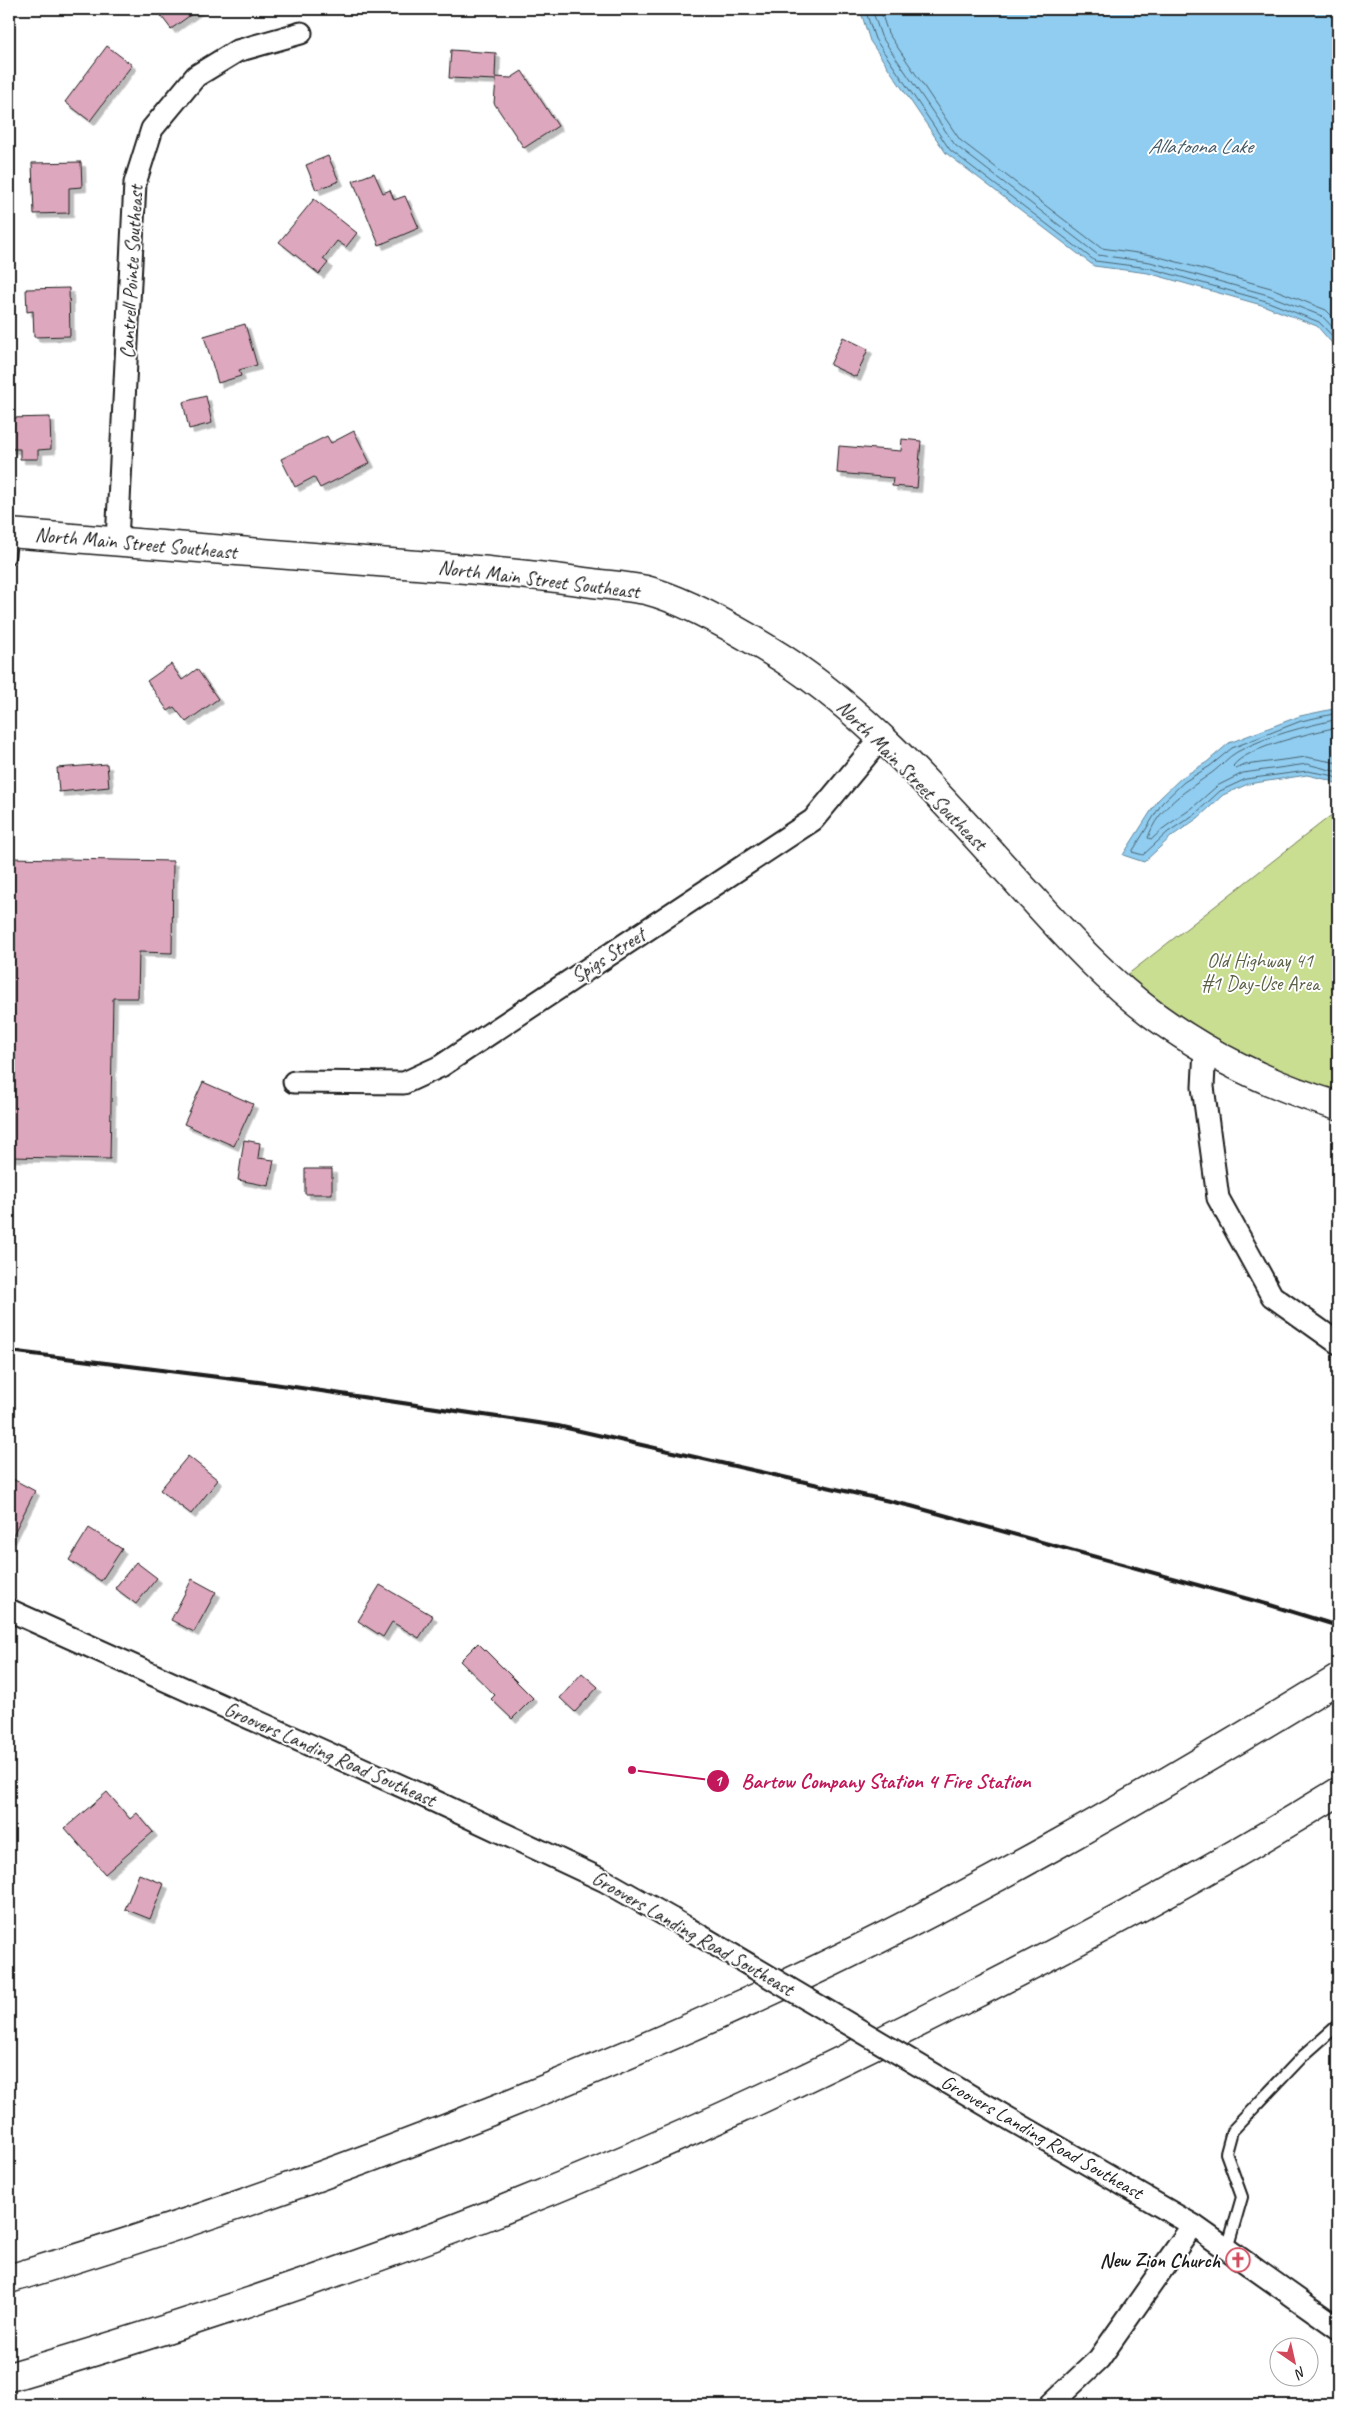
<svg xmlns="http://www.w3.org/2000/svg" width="1347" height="2414" font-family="Caveat,sans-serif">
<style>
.green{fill:#cade92;stroke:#737d57}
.water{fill:#90cdf0;stroke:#62869b}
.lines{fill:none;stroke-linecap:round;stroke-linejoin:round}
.shore{stroke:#4a6371;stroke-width:1}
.building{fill:#dda7bd;stroke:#1c1c1c;filter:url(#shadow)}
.lane-casing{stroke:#1c1c1c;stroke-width:14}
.street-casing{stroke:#1c1c1c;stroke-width:25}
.secondary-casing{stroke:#1c1c1c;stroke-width:31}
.highway-casing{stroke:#1c1c1c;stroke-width:31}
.lane{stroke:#fff;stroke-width:10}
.street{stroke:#fff;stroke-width:21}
.secondary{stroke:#fff;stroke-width:28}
.highway{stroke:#fff;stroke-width:28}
.rail{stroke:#1c1c1c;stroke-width:4}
.street-bridge-casing{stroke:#1c1c1c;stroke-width:25;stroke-linecap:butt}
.street-bridge{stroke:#fff;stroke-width:21}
.labels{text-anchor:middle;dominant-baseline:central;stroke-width:4;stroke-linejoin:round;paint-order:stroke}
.street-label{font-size:20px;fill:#1c1c1c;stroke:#fff}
.park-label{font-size:20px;fill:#596045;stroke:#fff}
.poi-label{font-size:20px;font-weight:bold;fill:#1c1c1c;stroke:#fff;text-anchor:end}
.water-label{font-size:21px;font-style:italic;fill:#455a66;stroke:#fff}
.leader{fill:none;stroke:#c2185b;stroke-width:2}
.callout-dot{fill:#c2185b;stroke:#fff;stroke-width:2}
.mark-label{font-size:15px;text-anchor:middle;font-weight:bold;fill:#fff}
.callout-label{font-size:21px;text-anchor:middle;font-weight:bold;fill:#c2185b;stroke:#fff;stroke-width:4;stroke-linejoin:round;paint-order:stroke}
</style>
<defs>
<filter id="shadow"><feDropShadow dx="4.5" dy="4.5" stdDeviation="0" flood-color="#0004"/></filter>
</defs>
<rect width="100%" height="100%" fill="#fff"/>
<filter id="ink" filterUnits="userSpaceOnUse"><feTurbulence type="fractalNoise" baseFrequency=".02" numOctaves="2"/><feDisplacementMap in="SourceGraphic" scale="10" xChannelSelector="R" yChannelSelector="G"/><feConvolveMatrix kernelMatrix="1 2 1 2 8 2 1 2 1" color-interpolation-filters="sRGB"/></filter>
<g filter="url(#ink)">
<path class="green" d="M1338 810V1091C1282 1074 1228 1048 1179 1015 1161 1004 1144 988 1127 975Z"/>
<path class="water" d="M860 9H1338V350L1317 326 1265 306 1148 273 1094 266 946 153 870 41Z
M1338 708V785L1329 780 1307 775 1248 784 1223 795 1198 818 1172 836 1144 862 1123 855 1158 800 1181 778 1207 762 1229 743 1300 716Z"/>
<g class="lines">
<path class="shore" d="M865 9 875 39 950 150 1095 261 1149 268 1266 301 1319 322 1338 342
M872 9 881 36 955 145 1098 255 1150 262 1268 295 1322 316 1338 333
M880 9 888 33 960 140 1101 248 1152 255 1271 288 1326 310 1338 322
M1338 713 1301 721 1232 748 1210 766 1184 782 1162 803 1132 852 1143 855 1168 832 1195 814 1220 791 1246 779 1307 771 1330 775 1338 779
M1338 719C1304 727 1268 735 1237 752 1228 757 1221 766 1213 772 1188 790 1158 806 1148 838L1152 839 1165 827 1191 809 1217 786 1243 773 1307 764 1338 772
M1338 727C1315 732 1246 747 1233 766L1236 769 1245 765 1306 757 1338 763"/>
</g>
<path class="building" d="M156 9H199L171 29Z
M107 46 132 65 90 121 65 102Z
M451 50 496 53 495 77 511 78 522 71 558 126 524 148 494 103 496 80 449 78Z
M328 156 339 181 316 190 306 165Z
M81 162 82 187 69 188V213L34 214 32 163Z
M374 173 383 193 390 190 394 200 405 196 419 228 379 245 353 181Z
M314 199 357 233 346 247 337 241 323 259 328 263 319 274 279 242Z
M69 288 70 336 34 337 33 311 27 312 26 289Z
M245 324 257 365 239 370 241 376 218 383 204 336Z
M843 337 868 349 856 377 830 365Z
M206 396 212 423 189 429 183 402Z
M50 417 51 449 38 450V459H20V449H9V418Z
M354 431 370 463 320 488 314 477 295 487 281 459 327 436 331 443Z
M902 439 921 441 917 488 892 486 893 478 837 473 839 446 901 451Z
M171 664 182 680 197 669 218 699 186 722 174 707 168 711 147 681Z
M107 764 109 787 59 792 57 768Z
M9 858 173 861 172 953 139 952 138 998H113L110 1159 9 1157Z
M203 1082 253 1104 234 1146 184 1124Z
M244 1140 260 1143 258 1158 274 1160 269 1186 238 1180Z
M305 1169H332V1194H305Z
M188 1456 218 1480 191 1514 160 1490Z
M9 1477 35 1491 11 1539 9 1538Z
M89 1528 122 1549 101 1581 69 1560Z
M136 1562 157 1578 136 1604 115 1588Z
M192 1579 216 1592 194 1632 171 1620Z
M380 1585 433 1616 419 1638 392 1622 383 1637 358 1621Z
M478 1643 533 1698 512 1719 491 1699 495 1695 460 1661Z
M582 1673 598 1687 575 1712 560 1698Z
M107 1792 130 1819 137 1813 153 1832 105 1874 65 1828Z
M139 1874 164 1884 150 1919 125 1909Z"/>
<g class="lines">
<g class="lane-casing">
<path id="lane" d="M9 558 12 534
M1227 2249 1242 2197 1226 2153 1232 2131 1303 2056 1338 2025"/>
</g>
<g class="street-casing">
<path id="street" d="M117 541 135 183 152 129 196 76 237 51 301 33
M1205 1048 1203 1087 1218 1198 1272 1296 1338 1343
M294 1082 404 1083 441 1066 813 820 881 738
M9 1610 430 1799 605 1881 672 1919
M1001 2114 1193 2225 1338 2328
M1050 2405 1099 2359 1193 2225"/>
</g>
<g class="secondary-casing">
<path id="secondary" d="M9 533C140 543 272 554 404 564 464 569 525 573 585 582 605 585 626 586 646 590 689 601 744 634 782 658 878 720 956 816 1034 900 1071 941 1110 983 1155 1016 1210 1056 1272 1086 1338 1106"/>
</g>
<g class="highway-casing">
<path id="highway" d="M9 2279C265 2202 515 2108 758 1997 959 1905 1150 1794 1338 1679
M9 2377C212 2318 414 2249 610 2166 731 2115 850 2058 967 1998 1093 1934 1219 1867 1338 1792"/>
</g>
<use href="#lane" class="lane"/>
<use href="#street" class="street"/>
<use href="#secondary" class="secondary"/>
<use href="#highway" class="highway"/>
<path class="rail" d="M9 1351 274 1384 558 1426 911 1506 1270 1605 1338 1626"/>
<g class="street-bridge-casing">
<path id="street-bridge" d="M672 1919 1001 2114"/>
</g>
<use href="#street-bridge" class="street-bridge"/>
</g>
</g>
<defs>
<g id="church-ring" transform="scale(1.25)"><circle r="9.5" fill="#fff" stroke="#d1495b" stroke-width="1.5"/><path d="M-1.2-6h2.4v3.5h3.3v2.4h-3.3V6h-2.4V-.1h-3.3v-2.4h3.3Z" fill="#d1495b"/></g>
</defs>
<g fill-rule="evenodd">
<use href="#church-ring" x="1238" y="2260"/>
</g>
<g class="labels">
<g class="street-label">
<text transform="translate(131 272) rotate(-87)">Cantrell Pointe Southeast</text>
<text transform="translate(136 543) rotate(5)">North Main Street Southeast</text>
<text transform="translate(539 579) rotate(7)">North Main Street Southeast</text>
<text transform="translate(912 775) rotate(45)">North Main Street Southeast</text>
<text transform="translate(608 955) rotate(-33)">Spigs Street</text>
<text transform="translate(330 1754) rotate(24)">Groovers Landing Road Southeast</text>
<text transform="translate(693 1933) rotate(30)">Groovers Landing Road Southeast</text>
<text transform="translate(1042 2137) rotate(30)">Groovers Landing Road Southeast</text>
</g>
<g class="park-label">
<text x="1260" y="960">Old Highway 41<tspan x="1260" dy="23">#1 Day-Use Area</tspan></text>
</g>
<g class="poi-label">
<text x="1220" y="2260">New Zion Church</text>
</g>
<g class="water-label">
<text x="1200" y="146">Allatoona Lake</text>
</g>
</g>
<path class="leader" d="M632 1770L718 1781"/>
<g class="callout-dot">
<circle cx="632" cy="1770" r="5"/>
<circle cx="718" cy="1781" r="12"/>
</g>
<g class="mark-label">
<text x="718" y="1786">1</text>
</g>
<g class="callout-label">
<text x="886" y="1788">Bartow Company Station 4 Fire Station</text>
</g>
<rect width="1347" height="2414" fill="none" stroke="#fff" stroke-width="30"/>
<rect x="15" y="15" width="1317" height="2384" fill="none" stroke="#1c1c1c" stroke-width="2" filter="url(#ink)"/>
<g transform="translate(1294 2362) rotate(146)"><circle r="24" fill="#ffffff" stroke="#a4a4a4"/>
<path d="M0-4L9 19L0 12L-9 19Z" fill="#d1495b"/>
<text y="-8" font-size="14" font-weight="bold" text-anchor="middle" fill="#1c1c1c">N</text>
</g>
</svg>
